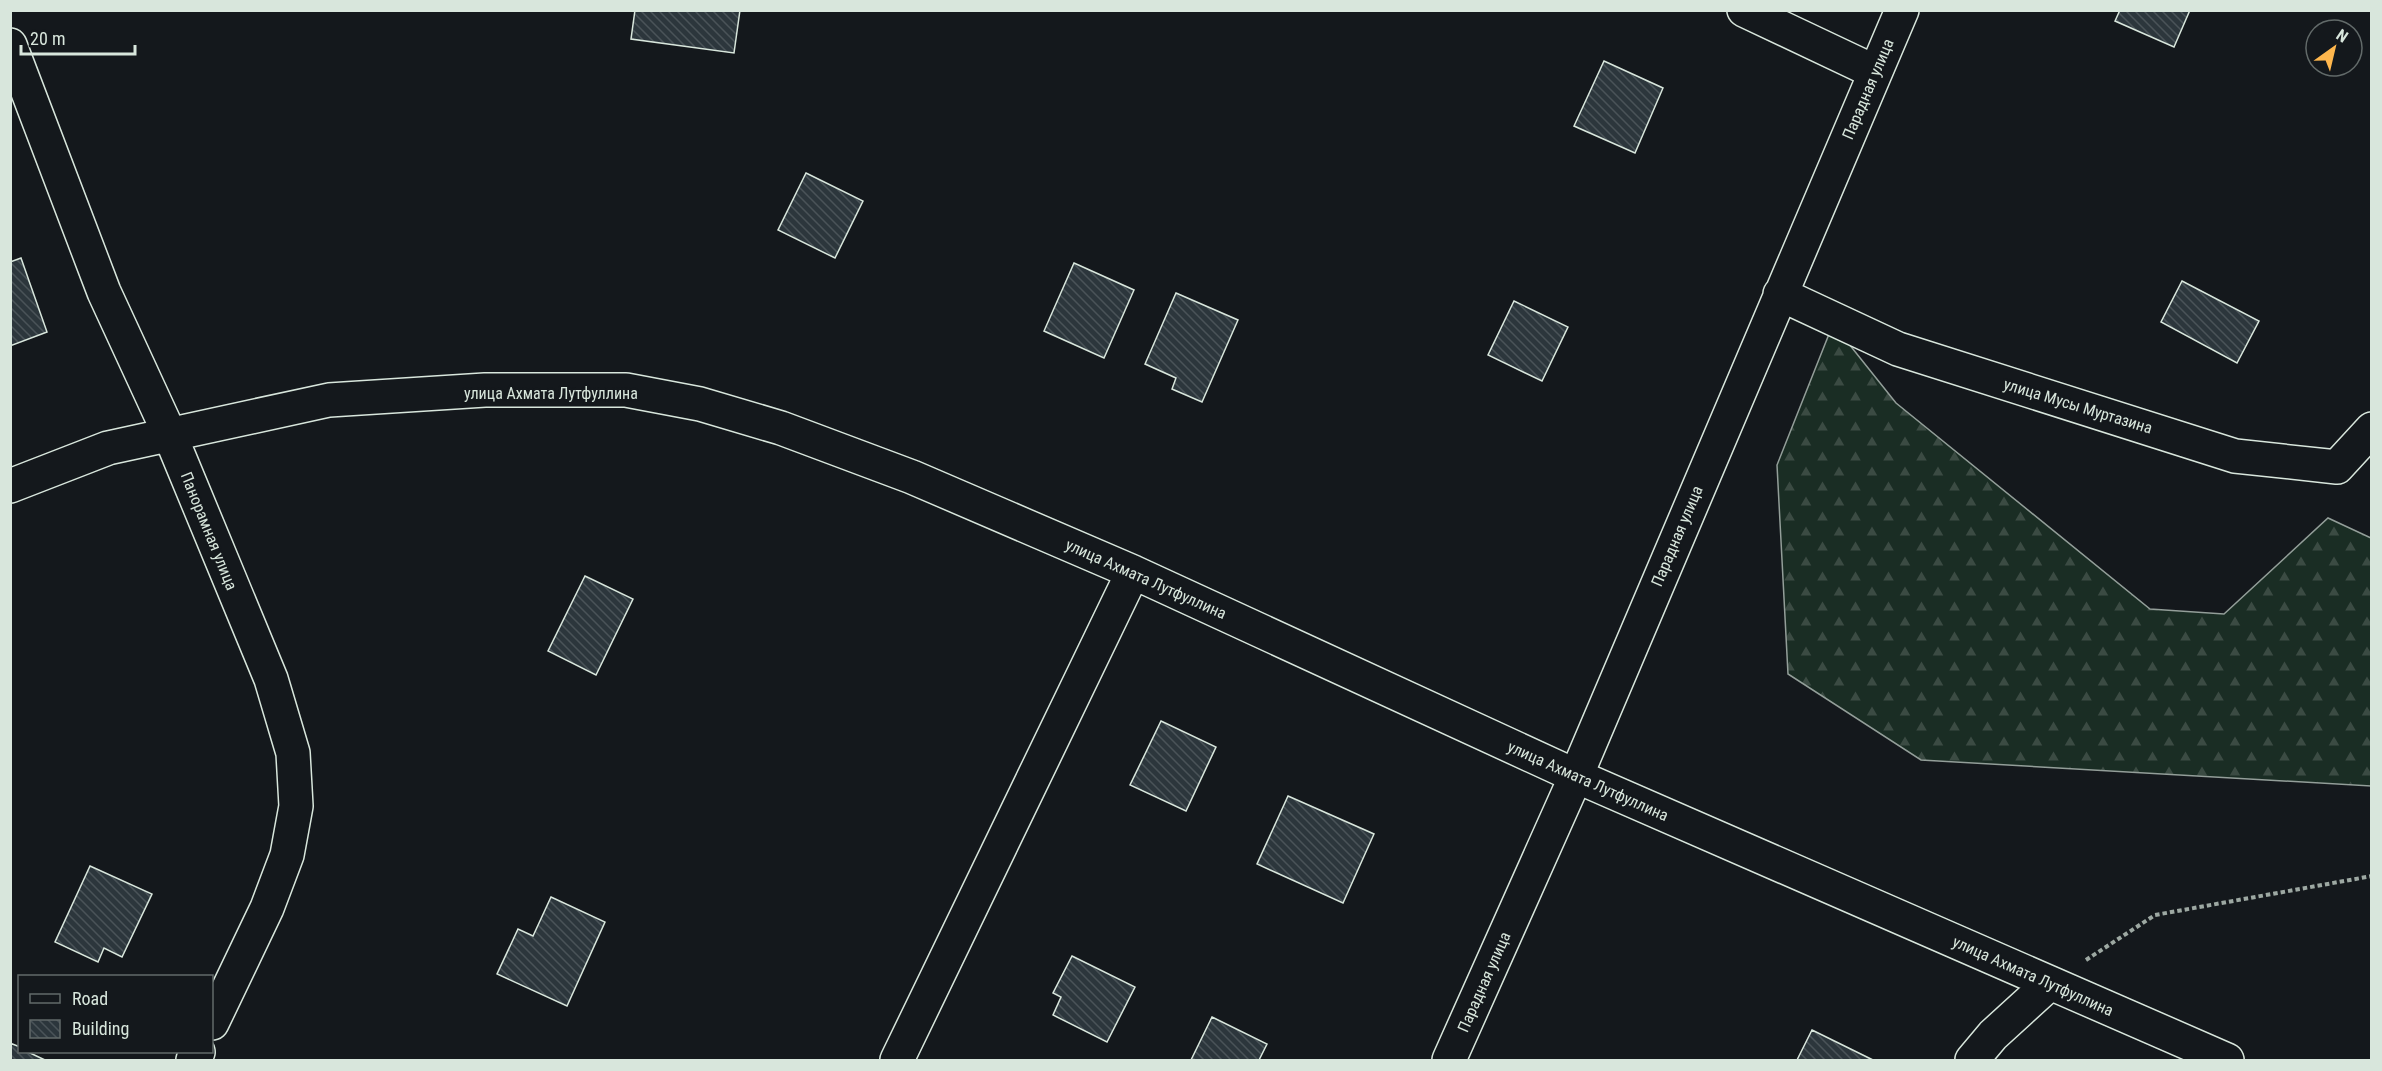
<svg xmlns="http://www.w3.org/2000/svg" width="2382" height="1071" font-family="'Roboto Condensed',sans-serif">
<style>
.forest{fill:url(#forest-firs);stroke:#939e99;stroke-width:1.5}
.building{fill:url(#building-back-hatch);stroke:#d8e6dc;stroke-width:1.5}
.lines{fill:none;stroke-linecap:round;stroke-linejoin:round}
.minor-casing{stroke:#d8e6dc;stroke-width:36}
.path{stroke:#9da8a2;stroke-width:4;stroke-dasharray:4.5 3;stroke-linecap:butt}
.minor{stroke:#14181c;stroke-width:33}
.labels{text-anchor:middle;dominant-baseline:central;stroke-width:4.5;stroke-linejoin:round;paint-order:stroke}
.street-label{font-size:16px;fill:#d8e6dc;stroke:#14181c}
</style>
<defs>
<pattern id="forest-firs" width="22" height="20" patternUnits="userSpaceOnUse" patternTransform="scale(1.5)"><rect width="22" height="20" fill="#1a2d24"/><path d="M5 1l3.5 6h-7zM16 11l3.5 6h-7z" fill="#3b4b43"/></pattern>
<pattern id="building-back-hatch" width="6" height="6" patternUnits="userSpaceOnUse" patternTransform="scale(1.5)"><rect width="6" height="6" fill="#2c363c"/><path d="M-1 5l2 2M0 0l6 6M5-1l2 2" fill="none" stroke="#4a5358"/></pattern>
</defs>
<rect width="100%" height="100%" fill="#14181c"/>
<path class="forest" d="M1833 324 1896 403 2150 609 2224 614 2328 518 2371 538V786L1921 760 1788 674 1777 465Z"/>
<path class="building" d="M635 10H740L734 53 631 39Z
M2120 10H2190L2174 47 2115 21Z
M1604 61 1663 88 1635 153 1574 126Z
M806 173 863 201 835 258 778 230Z
M21 258 47 332 10 346V262Z
M1074 263 1134 290 1104 358 1044 331Z
M2182 281 2259 321 2237 363 2161 322Z
M1176 293 1238 320 1202 402 1172 389 1176 378 1145 364Z
M1514 301 1568 327 1542 381 1488 355Z
M585 576 633 599 596 675 548 651Z
M1161 721 1216 747 1186 811 1130 785Z
M1288 796 1374 834 1343 903 1257 864Z
M90 866 152 894 122 957 104 948 98 962 55 942Z
M551 897 605 922 567 1006 497 974 518 929 533 936Z
M1072 956 1135 987 1107 1042 1053 1015 1061 997 1053 993Z
M1212 1017 1267 1044 1259 1060H1191Z
M1812 1030 1873 1060H1797Z
M10 1043 20 1047V1052H28L45 1060H10Z"/>
<g class="lines">
<g class="minor-casing">
<path id="minor" d="M1744 10 1875 72
M10 45 104 292 170 435 271 679 293 753 296 806 287 855 267 908 212 1023
M1780 294 1898 349 2235 456 2337 467 2372 429
M10 486 108 448 329 400 485 390H626L700 404 781 428 912 477 1133 572 1576 776 2227 1060
M193 1060 198 1052
M897 1060 1133 572
M1449 1060 1576 776 1902 10
M1972 1060 1993 1035 2050 983"/>
</g>
<path class="path" d="M2086 960 2155 915 2372 876"/>
<use href="#minor" class="minor"/>
</g>
<g class="labels">
<g class="street-label">
<text transform="translate(1868 89) rotate(-67)">Парадная улица</text>
<text x="551" y="393">улица Ахмата Лутфуллина</text>
<text transform="translate(2078 406) rotate(17)">улица Мусы Муртазина</text>
<text transform="translate(209 531) rotate(68)">Панорамная улица</text>
<text transform="translate(1677 536) rotate(-67)">Парадная улица</text>
<text transform="translate(1146 579) rotate(24)">улица Ахмата Лутфуллина</text>
<text transform="translate(1588 781) rotate(24)">улица Ахмата Лутфуллина</text>
<text transform="translate(2033 976) rotate(24)">улица Ахмата Лутфуллина</text>
<text transform="translate(1484 982) rotate(-66)">Парадная улица</text>
</g>
</g>
<rect width="2382" height="1071" fill="none" stroke="#d8e6dc" stroke-width="24"/>
<rect x="18" y="975" width="195" height="78" fill="#14181c" stroke="#626a69" stroke-width="1.5"/>
<rect x="30" y="994" width="30" height="9" fill="#14181c" stroke="#626a69" stroke-width="1.5"/>
<text x="72" y="1005" font-size="18" fill="#d8e6dc">Road</text>
<rect x="30" y="1020" width="30" height="18" fill="url(#building-back-hatch)" stroke="#626a69" stroke-width="1.5"/>
<text x="72" y="1035" font-size="18" fill="#d8e6dc">Building</text>
<g transform="translate(2334 48) rotate(34)"><circle r="28" fill="#14181c" stroke="#626a69" stroke-width="1.5"/>
<path d="M0-4.5L10 22L0 15L-10 22Z" fill="#ffb74d"/>
<text y="-9" font-size="16" font-weight="bold" text-anchor="middle" fill="#d8e6dc">N</text>
</g>
<path d="M21 45v9h114v-9" fill="none" stroke="#d8e6dc" stroke-width="3"/>
<text x="30" y="45" font-size="18" fill="#d8e6dc" stroke="#14181c" stroke-width="4.5" paint-order="stroke">20 m</text>
</svg>
